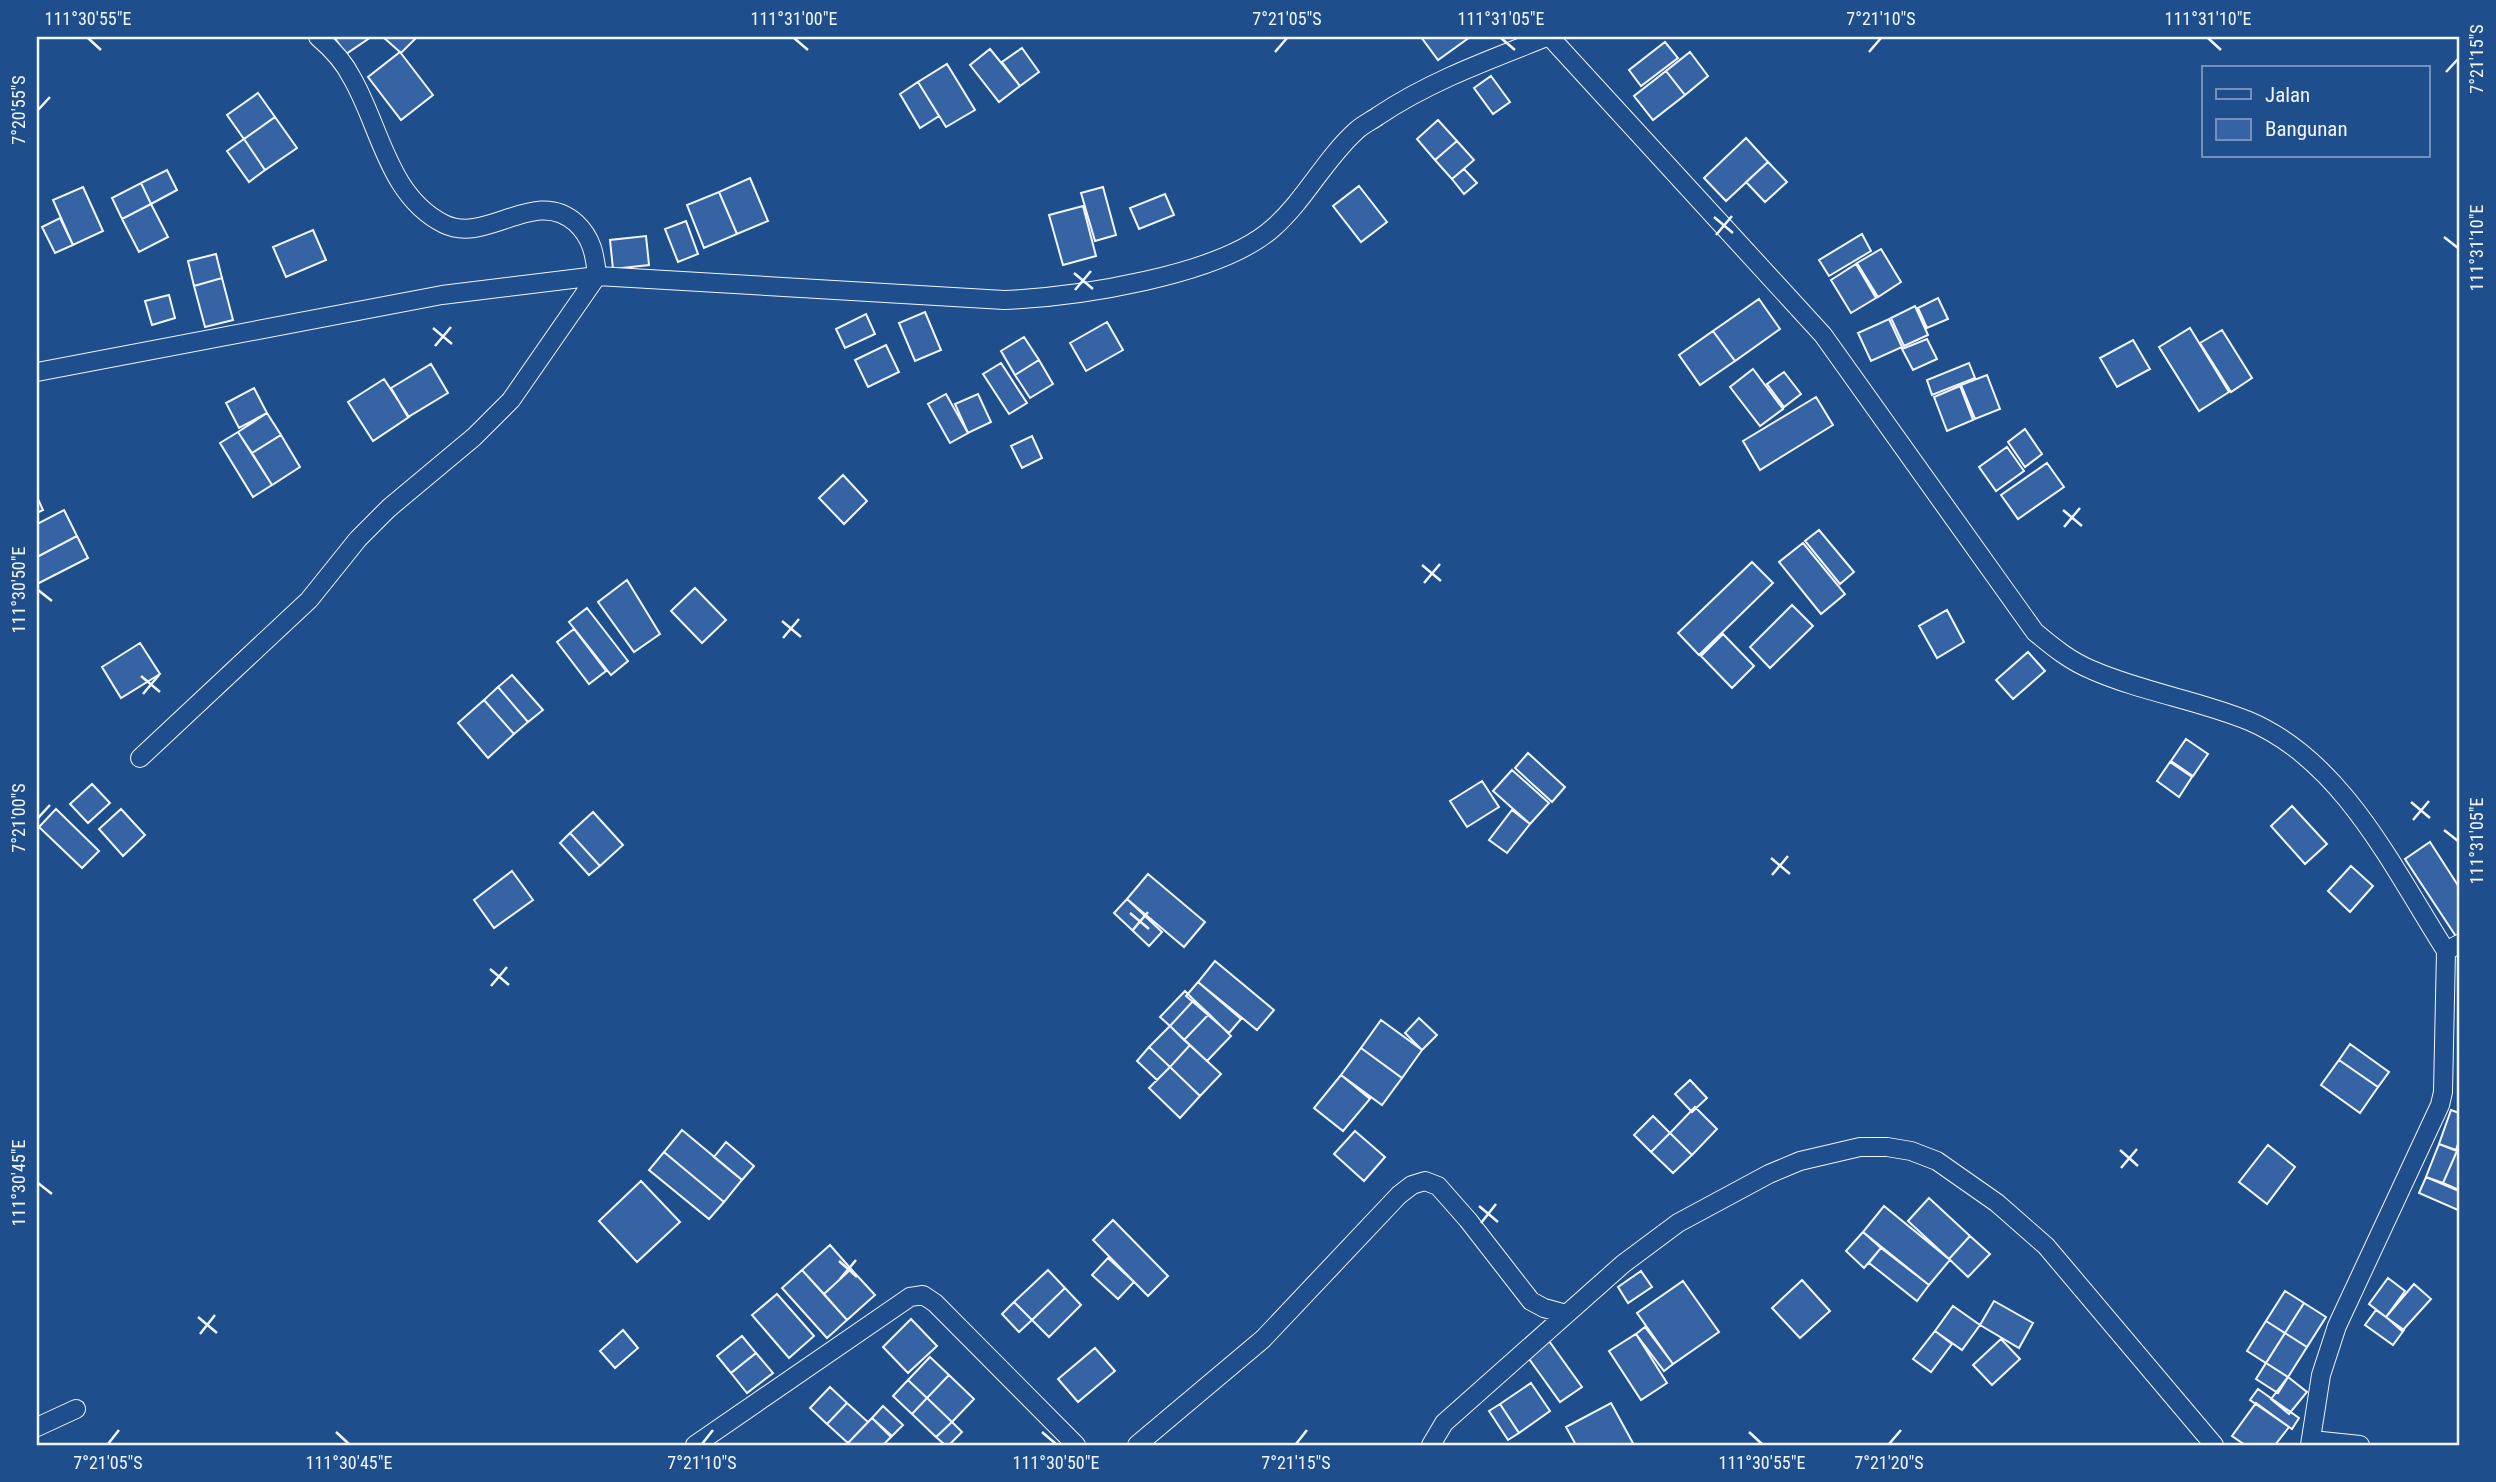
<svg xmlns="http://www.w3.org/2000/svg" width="2496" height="1482" font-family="'Roboto Condensed',sans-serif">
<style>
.building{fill:#3563a3;stroke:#f2f6ff;stroke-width:2}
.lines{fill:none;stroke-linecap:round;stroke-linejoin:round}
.street-casing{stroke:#f2f6ff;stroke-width:20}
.street{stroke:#1f4e8c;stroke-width:18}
.ticks{fill:none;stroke:#f2f6ff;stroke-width:2.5}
.neatline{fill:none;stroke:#f2f6ff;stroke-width:2.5}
.ticks-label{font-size:18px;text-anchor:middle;fill:#f2f6ff}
</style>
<rect width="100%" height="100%" fill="#1f4e8c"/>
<path class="building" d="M334 37H371L346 54Z
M383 37H417L401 53Z
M1421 37H1470L1438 60Z
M1665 42 1678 58 1641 86 1629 70Z
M1022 48 1039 72 1020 86 1002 62Z
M990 49 1020 86 999 102 970 65Z
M400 52 433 95 401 120 368 77Z
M1690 52 1708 76 1685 95 1666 71Z
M947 64 975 110 946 127 918 82Z
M1666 71 1685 95 1653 120 1634 96Z
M1491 76 1510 102 1493 114 1474 88Z
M918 82 939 116 920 128 900 94Z
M258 93 275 117 244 139 227 115Z
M275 117 297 148 265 170 244 139Z
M1438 120 1457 141 1435 160 1417 139Z
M1746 138 1768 162 1726 201 1704 178Z
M244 139 265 170 249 182 227 151Z
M1457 141 1474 160 1452 179 1435 160Z
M1768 162 1787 182 1765 202 1746 182Z
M1464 169 1477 183 1464 194 1452 179Z
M167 170 177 190 151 204 141 183Z
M750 178 768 221 737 234 719 192Z
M141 183 151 204 122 219 112 198Z
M1359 186 1387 222 1361 242 1333 206Z
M83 187 103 231 73 245 53 200Z
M1103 187 1116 235 1095 241 1081 193Z
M719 192 737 234 704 248 687 205Z
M1165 194 1174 215 1139 229 1130 208Z
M151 204 168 237 139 252 122 219Z
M1083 206 1096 256 1063 265 1049 215Z
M60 218 73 245 55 253 42 227Z
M686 221 698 254 678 262 665 229Z
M313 230 326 260 286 277 273 247Z
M1862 234 1871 251 1829 276 1819 260Z
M646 236 649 265 613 269 610 240Z
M1881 249 1901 282 1878 297 1857 263Z
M216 254 222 278 194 286 188 261Z
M1856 264 1876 298 1851 313 1831 280Z
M222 278 233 320 205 327 194 286Z
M169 295 175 318 152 325 145 301Z
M1938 298 1948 319 1927 328 1918 308Z
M1759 299 1780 329 1735 361 1713 331Z
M1915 306 1928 335 1904 346 1891 318Z
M925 312 941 350 915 361 899 323Z
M866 314 875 334 845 348 836 329Z
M1889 319 1902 347 1871 361 1858 333Z
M1107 322 1123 350 1086 371 1070 343Z
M2190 328 2229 392 2199 411 2159 347Z
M2222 330 2252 378 2231 392 2200 343Z
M1713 331 1735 361 1700 385 1679 355Z
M1024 337 1039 360 1015 375 1001 351Z
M1927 339 1937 359 1913 370 1902 349Z
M2133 340 2150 369 2117 387 2100 358Z
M886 345 899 372 868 387 855 360Z
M1039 360 1053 384 1030 398 1015 375Z
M1001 363 1027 403 1009 414 983 374Z
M1969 363 1975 378 1932 395 1927 380Z
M431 364 448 393 408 417 391 388Z
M1753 369 1783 409 1760 426 1730 387Z
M1784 372 1801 394 1784 407 1767 384Z
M1987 375 2000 409 1975 419 1961 385Z
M384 379 409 417 373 441 348 402Z
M1960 386 1973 420 1947 431 1934 397Z
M254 388 267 413 239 428 226 403Z
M946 394 968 433 950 443 928 404Z
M978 394 991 422 968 433 955 404Z
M1816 397 1833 425 1760 470 1743 441Z
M267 413 281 435 252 453 238 432Z
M2025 429 2042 454 2025 467 2008 442Z
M238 432 272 485 253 497 220 443Z
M281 435 300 467 272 485 252 453Z
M1032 436 1042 458 1022 468 1011 446Z
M2007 447 2024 471 1996 491 1979 467Z
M2047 463 2064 487 2018 519 2001 495Z
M843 475 867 501 844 524 819 498Z
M37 497 43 510 37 513Z
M64 510 77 536 37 557V524Z
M1819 530 1854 572 1840 584 1805 541Z
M77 536 88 558 37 584V557Z
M1803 543 1845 594 1821 614 1779 562Z
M1752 562 1773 583 1699 655 1678 633Z
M627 580 660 634 634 652 598 602Z
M695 588 726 620 702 643 671 611Z
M1792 605 1813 626 1770 668 1750 647Z
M587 608 628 661 611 675 569 622Z
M1947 610 1964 642 1937 658 1919 626Z
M574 629 606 671 589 684 557 642Z
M1723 634 1754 666 1732 688 1701 656Z
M140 643 160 674 121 698 102 667Z
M2028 652 2045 671 2013 699 1996 680Z
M512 675 543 710 528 722 498 687Z
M498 687 528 722 514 734 484 700Z
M484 700 514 734 488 758 458 723Z
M2186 739 2208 754 2193 776 2171 761Z
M1528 753 1565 787 1552 802 1515 768Z
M2170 762 2192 777 2179 797 2157 781Z
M1512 770 1549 803 1530 824 1493 791Z
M1482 781 1499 807 1467 827 1450 801Z
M92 784 110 803 88 823 70 804Z
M2292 806 2327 844 2305 864 2271 826Z
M56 809 99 851 82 868 39 827Z
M121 809 145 835 123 856 99 829Z
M1512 810 1530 824 1507 853 1489 840Z
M593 812 623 845 600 866 570 833Z
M570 833 600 866 589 875 560 843Z
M2430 842 2459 887V941L2405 859Z
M2351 866 2373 886 2350 912 2328 891Z
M512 871 533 900 494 928 474 900Z
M1148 874 1205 922 1184 947 1127 899Z
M1127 899 1162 932 1149 946 1114 913Z
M1215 961 1274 1010 1257 1030 1198 982Z
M1198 982 1241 1019 1229 1033 1186 996Z
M1185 991 1194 1000 1170 1026 1160 1017Z
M1194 1000 1209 1014 1184 1040 1170 1026Z
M1209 1014 1231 1036 1207 1061 1184 1040Z
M1419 1018 1437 1035 1422 1050 1405 1033Z
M1381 1020 1422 1050 1402 1078 1361 1048Z
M1170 1026 1190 1045 1170 1067 1149 1047Z
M2350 1044 2389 1072 2378 1087 2339 1060Z
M1190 1045 1221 1074 1200 1096 1170 1067Z
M1149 1047 1170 1067 1157 1080 1137 1061Z
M1361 1048 1402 1078 1382 1105 1341 1075Z
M2339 1060 2378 1087 2360 1113 2321 1085Z
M1170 1067 1200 1096 1180 1118 1149 1088Z
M1341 1075 1370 1099 1343 1131 1314 1108Z
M1690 1080 1707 1098 1692 1112 1675 1094Z
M1695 1107 1717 1129 1692 1155 1670 1133Z
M2451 1110 2459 1113V1141L2456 1150 2439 1144Z
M1653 1116 1670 1133 1651 1152 1634 1135Z
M682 1130 742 1180 724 1202 664 1152Z
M1355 1131 1385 1157 1364 1181 1334 1154Z
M1670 1133 1692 1155 1673 1173 1651 1152Z
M726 1142 754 1166 742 1180 714 1157Z
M2439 1144 2457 1151 2443 1183 2426 1177Z
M2268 1145 2295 1167 2267 1204 2239 1182Z
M2457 1151 2459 1152V1190L2443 1183Z
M664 1152 724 1202 709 1219 649 1170Z
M2426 1177 2459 1191 2458 1210 2419 1193Z
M641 1181 680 1222 637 1262 599 1221Z
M1929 1198 1970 1236 1949 1259 1908 1221Z
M1884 1206 1950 1260 1929 1285 1863 1232Z
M1113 1220 1168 1276 1148 1296 1093 1240Z
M1863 1232 1881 1248 1864 1268 1846 1251Z
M1970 1236 1990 1254 1968 1277 1949 1259Z
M830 1245 851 1269 824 1294 802 1270Z
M1881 1248 1929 1285 1917 1301 1869 1263Z
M1108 1258 1134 1282 1118 1299 1092 1275Z
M851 1269 875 1295 847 1320 824 1294Z
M802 1270 847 1320 827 1338 782 1288Z
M1048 1270 1065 1288 1032 1320 1014 1302Z
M1641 1271 1652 1287 1628 1303 1618 1287Z
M2388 1278 2405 1291 2386 1317 2369 1304Z
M1802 1280 1830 1311 1800 1338 1772 1308Z
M1683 1281 1719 1332 1673 1364 1637 1313Z
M2414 1284 2431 1299 2402 1331 2386 1317Z
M1065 1288 1081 1305 1049 1337 1032 1320Z
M2285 1291 2304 1303 2285 1333 2266 1321Z
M777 1294 814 1336 789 1358 752 1315Z
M1994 1301 2033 1323 2019 1348 1980 1325Z
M1014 1302 1032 1320 1019 1332 1002 1314Z
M2304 1303 2326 1317 2307 1347 2285 1333Z
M1953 1306 1980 1325 1962 1350 1935 1331Z
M2376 1310 2404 1330 2393 1345 2365 1325Z
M911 1319 937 1346 908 1373 883 1347Z
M2266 1321 2285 1333 2266 1363 2247 1351Z
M1645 1327 1673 1364 1664 1371 1636 1334Z
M623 1330 638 1348 615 1368 600 1351Z
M1935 1331 1952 1344 1931 1372 1913 1359Z
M2285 1333 2307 1347 2288 1377 2266 1363Z
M1636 1334 1667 1383 1641 1400 1609 1351Z
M742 1336 756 1353 731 1373 717 1356Z
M2001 1339 2020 1359 1992 1385 1973 1365Z
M1549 1341 1582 1387 1560 1402 1527 1356Z
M1095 1348 1115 1371 1078 1402 1058 1379Z
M756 1353 773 1373 747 1393 731 1373Z
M930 1357 949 1375 927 1398 908 1380Z
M2266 1363 2288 1377 2278 1393 2256 1379Z
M949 1375 974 1399 952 1422 927 1398Z
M2288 1377 2307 1392 2289 1414 2271 1399Z
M908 1380 927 1398 912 1414 893 1396Z
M1531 1383 1550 1411 1519 1433 1500 1404Z
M830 1387 847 1403 827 1424 810 1408Z
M2258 1389 2299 1418 2292 1429 2250 1400Z
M927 1398 952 1422 936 1437 912 1414Z
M847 1403 868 1422 848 1443 827 1424Z
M1611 1403 1634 1445H1576L1566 1427Z
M2256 1403 2289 1427 2275 1445H2245L2232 1436Z
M1500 1404 1519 1433 1508 1440 1489 1411Z
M883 1406 903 1425 891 1437 872 1418Z
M872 1418 892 1436 883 1445H850L848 1443Z
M952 1422 962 1432 949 1445H945L936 1437Z"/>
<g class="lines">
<g class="street-casing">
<path id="street" d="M1550 37 1823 335 2035 632C2053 647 2070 661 2092 670 2142 692 2198 700 2249 721 2343 761 2393 868 2446 951
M37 372 442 295 597 276 1004 300C1075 297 1220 276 1273 228 1305 200 1324 160 1356 131 1362 125 1371 121 1378 116 1430 81 1489 60 1547 37
M140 758 309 600 358 539 389 508 474 437 511 400 597 276C595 255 592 238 576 223 535 186 487 245 444 224 388 196 380 126 352 78 344 62 331 48 318 37
M37 1427 76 1409
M2312 1440 2360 1445
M695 1445 910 1297 923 1295 935 1303 1076 1445
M1137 1445 1263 1339 1399 1195 1412 1185 1425 1181 1438 1186 1468 1220 1531 1301 1544 1308 1566 1314
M1431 1445 1444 1423 1623 1264 1678 1223 1769 1174 1800 1161 1860 1147H1887L1911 1151 1937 1161 1997 1203 2046 1246 2214 1445
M2310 1445 2321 1375 2337 1326 2440 1105 2443 1092 2446 951 2459 944"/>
</g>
<use href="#street" class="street"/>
</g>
<path class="ticks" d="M88 38 101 50M794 38 808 50M1501 38 1515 50M2208 38 2221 50M1275 52 1287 38M1869 52 1881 38M2446 72 2458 59M38 110 50 97M1714 217 1733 233M1716 235 1732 216M2444 237 2458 248M1074 273 1093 289M1075 290 1091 271M433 328 452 344M435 346 451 327M2063 510 2082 526M2064 527 2080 508M1422 565 1441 581M1424 583 1440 564M38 590 52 601M782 621 801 637M783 638 799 619M141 676 160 692M143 694 159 675M2411 802 2430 818M38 818 50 805M2413 820 2429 801M2444 830 2458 841M1771 858 1790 874M1772 875 1788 856M1130 913 1149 929M1132 931 1148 912M490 969 509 985M491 986 507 967M2120 1150 2138 1166M2121 1168 2137 1149M38 1183 52 1194M1479 1206 1498 1222M1481 1223 1496 1204M839 1261 857 1277M840 1279 856 1260M198 1317 217 1333M200 1334 215 1315M336 1432 349 1444M1042 1432 1056 1444M1749 1432 1762 1444M108 1444 119 1430M702 1444 713 1430M1296 1444 1307 1430M1889 1444 1901 1430"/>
<rect width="2496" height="1482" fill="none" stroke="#1f4e8c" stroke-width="77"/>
<rect x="2202" y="66" width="228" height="91" fill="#1f4e8c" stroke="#7391ba" stroke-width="2"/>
<rect x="2216" y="89" width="35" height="10" fill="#1f4e8c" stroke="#7391ba" stroke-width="2"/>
<text x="2265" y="102" font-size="21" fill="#f2f6ff">Jalan</text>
<rect x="2216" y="119" width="35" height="21" fill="#3563a3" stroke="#7391ba" stroke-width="2"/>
<text x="2265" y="136" font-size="21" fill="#f2f6ff">Bangunan</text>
<rect x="38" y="38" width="2420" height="1406" class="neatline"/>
<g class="ticks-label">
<text x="88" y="25">111°30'55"E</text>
<text x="794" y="25">111°31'00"E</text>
<text x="1287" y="25">7°21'05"S</text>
<text x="1501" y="25">111°31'05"E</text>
<text x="1881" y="25">7°21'10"S</text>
<text x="2208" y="25">111°31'10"E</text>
<text transform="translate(2477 59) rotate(-90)" y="6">7°21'15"S</text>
<text transform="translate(19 110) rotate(-90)" y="6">7°20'55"S</text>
<text transform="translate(2477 248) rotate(-90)" y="6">111°31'10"E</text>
<text transform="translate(19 590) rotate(-90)" y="6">111°30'50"E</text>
<text transform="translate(19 818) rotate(-90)" y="6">7°21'00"S</text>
<text transform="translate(2477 841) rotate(-90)" y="6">111°31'05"E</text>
<text transform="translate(19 1183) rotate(-90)" y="6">111°30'45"E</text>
<text x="108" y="1469">7°21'05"S</text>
<text x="349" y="1469">111°30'45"E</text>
<text x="702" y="1469">7°21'10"S</text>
<text x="1056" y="1469">111°30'50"E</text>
<text x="1296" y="1469">7°21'15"S</text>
<text x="1762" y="1469">111°30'55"E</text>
<text x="1889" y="1469">7°21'20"S</text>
</g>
</svg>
